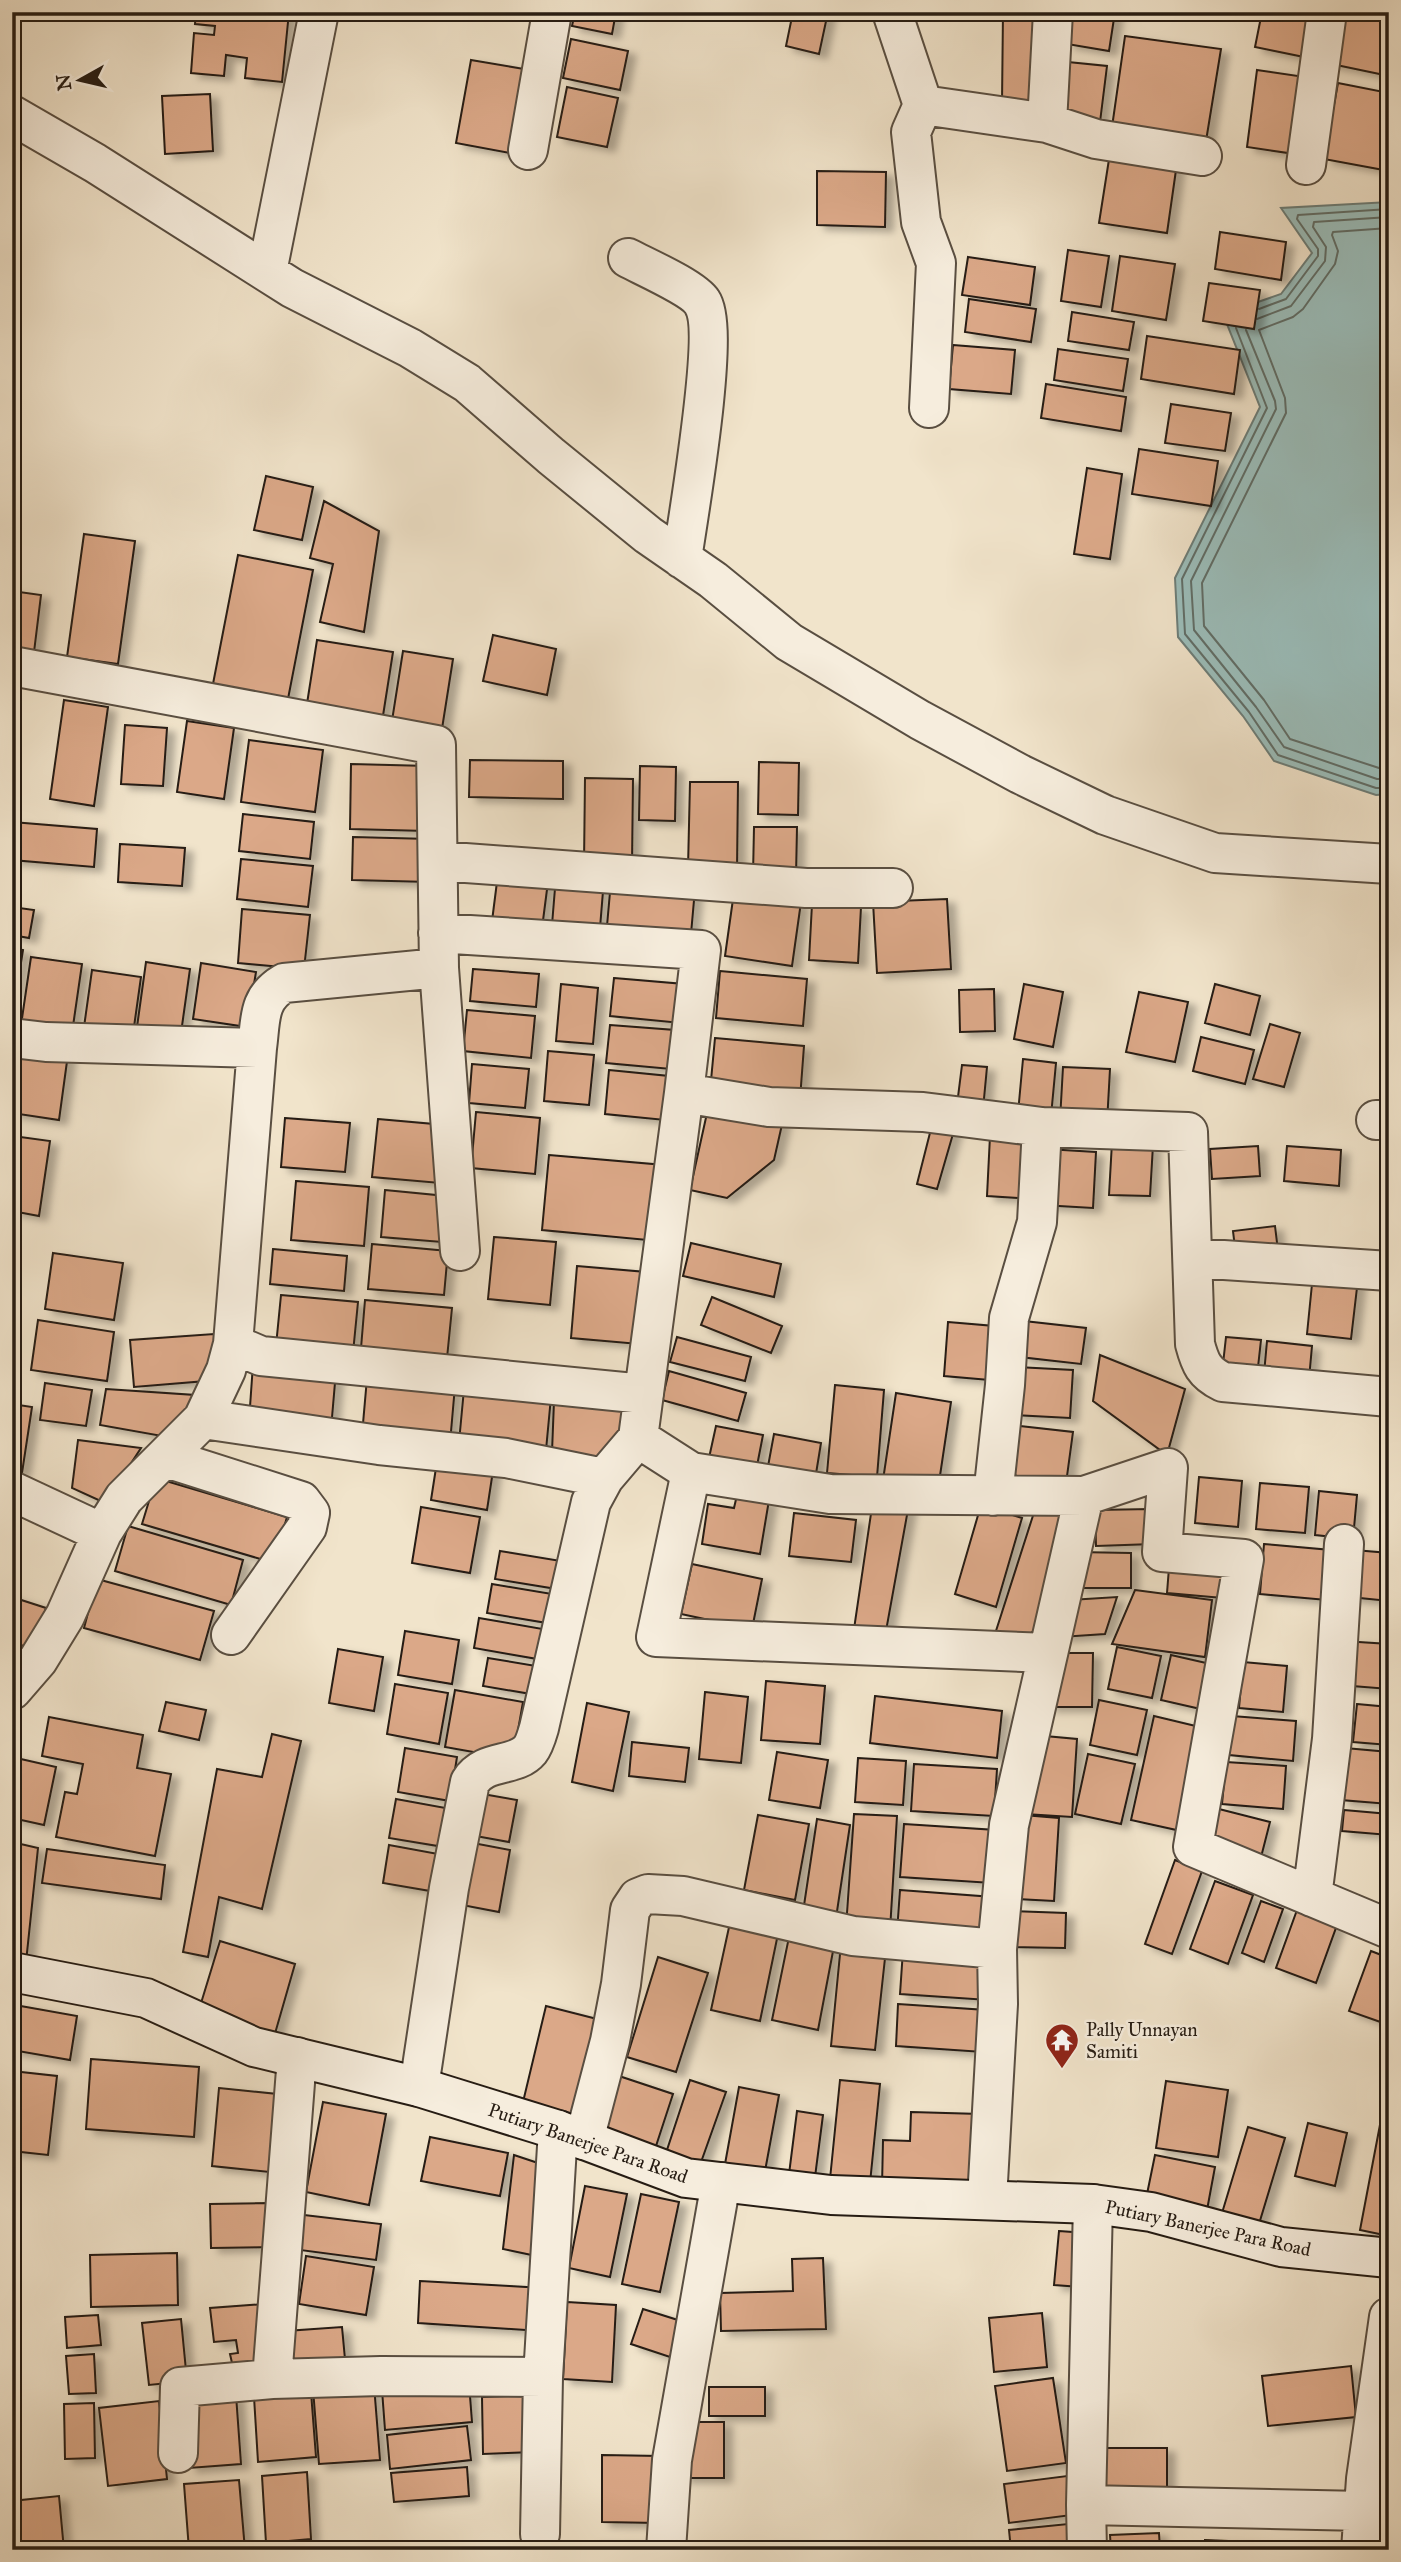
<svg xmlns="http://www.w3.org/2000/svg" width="1401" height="2562" font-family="'IM FELL Great Primer',serif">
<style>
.water{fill:#9bbebb;stroke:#6c7d78;stroke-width:2}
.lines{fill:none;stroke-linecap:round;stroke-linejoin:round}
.shore{stroke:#606d67;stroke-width:2}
.building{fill:#dba888;stroke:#261c13;stroke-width:2;filter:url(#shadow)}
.street-casing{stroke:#594e41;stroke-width:42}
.secondary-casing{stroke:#261c13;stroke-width:42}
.street{stroke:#f6eddd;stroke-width:38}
.secondary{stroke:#f6eddd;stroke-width:38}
.labels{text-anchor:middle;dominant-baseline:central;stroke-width:5;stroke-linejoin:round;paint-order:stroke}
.poi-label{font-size:19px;fill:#261c13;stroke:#f6eddd;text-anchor:start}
.street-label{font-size:19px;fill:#261c13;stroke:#f6eddd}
</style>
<defs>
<filter id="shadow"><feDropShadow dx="8" dy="4.5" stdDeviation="3.5" flood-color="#0004"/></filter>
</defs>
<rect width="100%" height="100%" fill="#f1e4cb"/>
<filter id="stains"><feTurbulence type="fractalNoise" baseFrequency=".00286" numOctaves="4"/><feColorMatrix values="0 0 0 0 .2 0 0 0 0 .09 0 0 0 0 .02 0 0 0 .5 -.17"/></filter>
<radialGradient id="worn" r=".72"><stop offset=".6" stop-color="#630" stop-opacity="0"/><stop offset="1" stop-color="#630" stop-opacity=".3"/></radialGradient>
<path class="water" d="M1389 202V794L1376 795 1274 761 1243 716 1178 637 1175 578 1260 407 1223 314 1281 294 1312 253 1281 208Z"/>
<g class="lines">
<path class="shore" d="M1389 228 1333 232 1332 235 1338 251 1335 264 1303 309 1293 317 1259 330 1285 398 1286 413 1202 583 1204 626 1264 700 1290 739 1379 768H1389
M1259 309 1286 299 1318 256V249L1297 219 1298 215 1389 209
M1257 319 1291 306 1325 261 1326 247 1313 227 1314 222 1389 217
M1236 328 1267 408 1182 579 1185 634 1249 712 1278 755 1376 788H1389
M1246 330 1275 401 1276 409 1191 581 1194 630 1256 707 1284 747 1377 779H1389"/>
</g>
<path class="building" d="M196 12H289L282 82 245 78 247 58 226 55 224 76 191 73 194 33 214 35 215 26 195 24Z
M575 12H616L612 34 572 26Z
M793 12H828L819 54 786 46Z
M1003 12H1046L1044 104 1002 103Z
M1072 12H1115L1109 51 1067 44Z
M1262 12H1313L1304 57 1255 47Z
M1332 12H1389V76L1322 62Z
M1125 36 1221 49 1206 141 1112 127Z
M571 39 628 51 620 90 563 78Z
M471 60 530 70 515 154 456 143Z
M1068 62 1107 66 1100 122 1061 117Z
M1257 70 1305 77 1295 154 1247 147Z
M1338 83 1389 93V171L1324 159Z
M567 87 618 98 607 147 557 137Z
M210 94 213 151 165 154 162 96Z
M1110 153 1177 163 1167 233 1099 223Z
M817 171 886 172 885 227 817 225Z
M1220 232 1286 242 1281 280 1215 269Z
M1068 250 1109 256 1101 307 1061 301Z
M1120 256 1175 264 1166 320 1112 311Z
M968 257 1035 267 1030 305 962 295Z
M1209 283 1260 290 1254 329 1203 321Z
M969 299 1036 309 1031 342 965 332Z
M1072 312 1134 322 1129 350 1068 341Z
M1147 336 1240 350 1234 394 1141 379Z
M953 345 1015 350 1011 394 949 389Z
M1058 349 1128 359 1123 391 1054 380Z
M1046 384 1126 397 1121 431 1041 418Z
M1171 404 1231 413 1225 451 1165 443Z
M1139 449 1218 461 1211 506 1132 494Z
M1087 468 1122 474 1110 559 1074 554Z
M266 476 313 487 302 540 254 530Z
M324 501 379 531 364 632 320 622 333 564 310 558Z
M84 534 135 541 118 664 67 657Z
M238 555 313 570 287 704 212 689Z
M12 591 41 595 34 652 12 649Z
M493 635 556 649 547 695 483 681Z
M317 640 393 652 382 722 306 710Z
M403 651 453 659 441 735 391 727Z
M64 700 108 707 94 806 50 799Z
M187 721 234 728 224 799 177 792Z
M125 725 167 728 163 786 121 784Z
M249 740 323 750 315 812 241 802Z
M470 760 563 761V799L469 797Z
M759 762 799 763 798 815 758 814Z
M351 764 428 766 427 831 350 829Z
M640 766 676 767 675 821 639 820Z
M585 778 633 779 632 864H584Z
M690 782H738L737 869 688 868Z
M243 814 314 822 310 859 239 851Z
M12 822 97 829 94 867 12 860Z
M754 827H797L796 876 753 875Z
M353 837 430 839V882L352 880Z
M120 844 185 848 182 886 118 882Z
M241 859 313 866 308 907 237 899Z
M499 866 549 874 541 936 491 929Z
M556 876 604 879 599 940 551 937Z
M611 881 695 889 690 945 606 937Z
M734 892 801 902 792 966 725 956Z
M947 899 951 969 877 973 873 902Z
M812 904 861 907 858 963 809 960Z
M12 907 34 910 29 938 12 935Z
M242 909 310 915 304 969 238 963Z
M12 948 23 950 16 994 12 993Z
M31 957 82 964 72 1033 21 1025Z
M146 962 190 969 181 1033 137 1027Z
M201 963 256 972 247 1027 193 1019Z
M473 969 539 974 536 1007 470 1001Z
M92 970 141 977 133 1034 84 1027Z
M720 971 807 979 803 1026 716 1018Z
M614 978 684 984 681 1023 610 1016Z
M561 984 598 988 593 1044 556 1041Z
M1024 984 1063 992 1053 1047 1014 1039Z
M1215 984 1260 996 1250 1035 1205 1023Z
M994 989 995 1031 960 1032 959 990Z
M1139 992 1188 1002 1175 1062 1126 1052Z
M467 1010 535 1016 531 1058 463 1051Z
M1270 1024 1300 1033 1284 1087 1253 1079Z
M610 1025 675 1030 671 1069 606 1063Z
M1201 1037 1254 1050 1245 1084 1193 1071Z
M715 1038 804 1046 800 1099 710 1091Z
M548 1051 594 1055 589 1105 544 1101Z
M68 1054 59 1120 12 1113V1056Z
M1023 1059 1056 1063 1051 1116 1018 1113Z
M472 1064 529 1069 525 1108 469 1103Z
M962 1065 987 1067 983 1109 957 1105Z
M1063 1067 1110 1069 1107 1123 1060 1120Z
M609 1070 669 1076 665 1120 605 1114Z
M709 1104 783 1120 774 1160 727 1198 690 1190Z
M476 1112 540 1118 535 1174 471 1168Z
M285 1118 350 1123 345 1172 281 1167Z
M378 1119 445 1125 440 1183 372 1177Z
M933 1121 955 1127 937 1189 917 1184Z
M13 1136 50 1141 39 1216 12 1211Z
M990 1136 1036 1138 1033 1199 987 1196Z
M1112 1142 1153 1145 1150 1196 1109 1195Z
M1258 1146 1260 1176 1212 1179 1210 1149Z
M1287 1146 1341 1150 1339 1186 1284 1181Z
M1046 1149 1096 1152 1093 1208 1042 1205Z
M549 1155 664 1165 658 1241 542 1230Z
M296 1181 369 1187 364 1246 291 1240Z
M385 1190 446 1196 442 1242 381 1237Z
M1275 1226 1278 1251 1236 1256 1233 1231Z
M494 1237 556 1242 550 1305 488 1299Z
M691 1243 781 1264 774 1297 683 1276Z
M372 1244 448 1251 444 1295 368 1289Z
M273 1249 347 1256 344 1291 270 1284Z
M53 1253 123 1263 114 1320 45 1309Z
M577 1266 646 1272 639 1344 571 1338Z
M1313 1274 1358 1279 1351 1339 1307 1334Z
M281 1295 358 1302 352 1363 275 1356Z
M712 1297 782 1326 771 1353 701 1325Z
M365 1300 452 1308 446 1368 360 1360Z
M38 1320 114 1332 107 1381 31 1370Z
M1024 1321 1086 1328 1081 1364 1020 1357Z
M948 1322 1006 1327 1001 1381 944 1376Z
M214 1334 218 1380 134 1387 130 1340Z
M677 1337 751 1357 745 1381 670 1362Z
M1226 1337 1261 1340 1257 1376 1222 1373Z
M1267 1341 1312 1346 1309 1379 1264 1374Z
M1100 1355 1185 1389 1167 1455 1093 1401Z
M253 1364 336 1371 331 1429 249 1421Z
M1017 1367 1073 1370 1070 1418 1014 1415Z
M669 1371 746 1393 738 1421 662 1400Z
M367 1378 455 1386 450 1443 362 1435Z
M45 1383 92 1390 86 1426 40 1420Z
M835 1385 884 1390 877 1477 827 1473Z
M106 1389 195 1395 173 1438 100 1425Z
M464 1389 551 1397 546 1450 459 1442Z
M896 1393 951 1402 938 1489 883 1480Z
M554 1401 623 1406 619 1459 552 1452Z
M12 1404 32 1407 22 1473 12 1472Z
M1011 1425 1073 1432 1065 1491 1004 1484Z
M716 1426 763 1435 755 1476 707 1467Z
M774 1434 821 1443 814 1486 766 1477Z
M78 1440 141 1448 105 1503 72 1488Z
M438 1455 494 1464 487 1510 431 1500Z
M1199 1477 1242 1481 1238 1527 1195 1523Z
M156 1478 287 1517 274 1563 142 1524Z
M1260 1483 1309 1487 1305 1533 1256 1529Z
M1319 1491 1357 1495 1353 1539 1315 1535Z
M737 1495 769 1500 760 1554 702 1544 708 1504 734 1508Z
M873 1500 909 1504 886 1631 854 1629Z
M1038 1500 1074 1512 1038 1643 995 1634Z
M981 1505 1022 1518 996 1607 955 1594Z
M421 1507 480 1517 470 1573 412 1563Z
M1152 1509 1153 1544 1096 1546 1095 1510Z
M794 1513 856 1520 851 1562 789 1556Z
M128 1526 243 1560 231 1605 115 1571Z
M1264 1544 1342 1551 1338 1601 1260 1594Z
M1354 1550 1389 1553V1601L1350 1597Z
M500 1551 573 1563 569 1591 495 1579Z
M1077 1552 1131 1553V1588H1077Z
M1170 1555 1237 1561 1234 1599 1167 1593Z
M692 1564 762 1579 752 1629 681 1614Z
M97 1579 214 1611 200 1660 84 1628Z
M492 1584 564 1596 559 1625 487 1613Z
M1135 1590 1212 1600 1205 1657 1112 1644Z
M12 1597 46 1608 32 1649 12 1642Z
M1117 1597 1105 1634 1061 1637 1070 1600Z
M479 1618 554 1631 549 1661 474 1648Z
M405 1631 459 1640 452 1684 398 1675Z
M1343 1641 1389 1644V1689L1340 1685Z
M1117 1647 1161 1656 1152 1698 1108 1689Z
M338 1649 383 1657 374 1711 329 1703Z
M1048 1653H1093L1092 1707H1048Z
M1171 1655 1215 1665 1205 1710 1161 1700Z
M488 1658 548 1668 543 1696 483 1686Z
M1243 1662 1287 1666 1283 1712 1239 1708Z
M766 1681 825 1686 820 1744 761 1740Z
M395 1684 448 1693 439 1744 387 1734Z
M455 1690 523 1702 513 1759 445 1747Z
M705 1692 748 1697 741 1763 699 1759Z
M875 1696 1002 1711 997 1758 870 1743Z
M1099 1700 1147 1710 1137 1755 1090 1745Z
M166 1702 206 1710 199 1740 159 1731Z
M587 1703 629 1712 613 1791 572 1782Z
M1357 1704 1389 1707V1745L1353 1742Z
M1154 1716 1204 1728 1181 1831 1131 1820Z
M1232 1716 1296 1721 1293 1761 1229 1755Z
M49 1717 143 1735 137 1768 171 1774 155 1856 56 1837 65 1792 77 1794 83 1764 42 1756Z
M272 1734 301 1741 262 1909 219 1897 208 1957 183 1952 217 1769 262 1777Z
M1034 1735 1077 1739 1072 1817 1025 1814Z
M632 1742 689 1748 685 1782 629 1776Z
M405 1748 457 1757 450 1801 398 1792Z
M1345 1748 1389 1752V1804L1341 1800Z
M777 1752 828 1760 820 1808 769 1800Z
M1088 1754 1135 1764 1121 1824 1075 1814Z
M12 1757 56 1767 44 1825 12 1818Z
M858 1758 906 1761 903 1805 855 1802Z
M1226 1762 1286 1766 1283 1809 1222 1804Z
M914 1764 997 1769 994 1816 911 1811Z
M477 1793 517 1800 509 1842 470 1835Z
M396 1799 451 1809 444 1847 389 1838Z
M1219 1809 1270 1822 1259 1865 1208 1853Z
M1344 1810 1389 1814V1835L1342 1831Z
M854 1814 897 1816 890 1930 846 1927Z
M758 1815 809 1824 795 1900 744 1890Z
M1023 1815 1059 1818 1054 1901 1017 1899Z
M817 1819 850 1825 836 1918 803 1912Z
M904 1824 996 1830 992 1883 900 1877Z
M12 1842 38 1848 26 1962 12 1960Z
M473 1843 510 1850 499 1912 462 1905Z
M389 1845 449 1856 442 1893 383 1883Z
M47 1849 165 1865 161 1899 42 1883Z
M1175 1860 1202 1871 1172 1954 1145 1944Z
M1215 1881 1253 1895 1228 1964 1190 1949Z
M900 1890 993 1897 991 1938 897 1932Z
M1261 1901 1283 1909 1264 1962 1242 1953Z
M1297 1910 1337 1925 1316 1983 1276 1968Z
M1011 1911 1066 1913 1065 1948 1010 1947Z
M731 1918 779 1929 760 2021 711 2010Z
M789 1937 834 1946 818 2030 772 2020Z
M220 1941 295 1964 274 2037 198 2013Z
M841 1944 886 1949 875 2050 831 2046Z
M903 1950 991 1956 988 2000 900 1994Z
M1371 1951 1389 1958V2025L1349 2011Z
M658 1957 708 1973 676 2072 627 2057Z
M898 2004 986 2010 983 2052 896 2046Z
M15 2005 77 2016 70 2060 12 2050V2022Z
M546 2006 601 2020 578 2116 523 2102Z
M91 2059 199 2067 194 2137 86 2129Z
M12 2071 57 2076 48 2155 12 2151Z
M613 2074 673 2094 655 2149 596 2129Z
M690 2080 726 2092 700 2165 666 2153Z
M840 2080 880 2084 870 2183 830 2179Z
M1166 2081 1228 2090 1218 2157 1156 2148Z
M739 2087 779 2095 763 2182 723 2175Z
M219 2088 287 2095 279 2173 212 2166Z
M323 2102 386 2114 369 2205 306 2192Z
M1383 2109 1389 2110V2236L1360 2230Z
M797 2111 823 2115 815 2177 789 2174Z
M911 2112 980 2114 977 2190 882 2186 883 2140 910 2141Z
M1308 2123 1347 2133 1335 2186 1295 2176Z
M1248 2127 1285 2138 1259 2224 1222 2213Z
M430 2137 508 2153 500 2196 421 2181Z
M514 2155 547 2166 541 2257 503 2249Z
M1155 2155 1215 2167 1207 2210 1146 2199Z
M585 2186 627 2194 610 2277 569 2268Z
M641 2194 679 2202 660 2292 622 2284Z
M272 2203 273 2247 211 2248 210 2204Z
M304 2215 381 2224 376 2260 300 2250Z
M1059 2231 1086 2233 1081 2287 1054 2285Z
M177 2253 178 2305 91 2307 90 2255Z
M306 2256 374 2267 366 2315 299 2304Z
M823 2258 826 2329 721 2331 720 2293 793 2291 792 2259Z
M420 2281 543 2288 541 2331 418 2323Z
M567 2302 616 2305 612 2382 563 2379Z
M265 2304 268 2369 234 2372 230 2354 238 2353 236 2340 214 2342 210 2308Z
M643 2309 681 2321 670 2357 631 2344Z
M1042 2313 1047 2367 994 2372 989 2318Z
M98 2315 101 2345 67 2348 65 2317Z
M181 2319 187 2381 149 2385 142 2323Z
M342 2327 346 2370 288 2374 286 2331Z
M94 2354 96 2393 69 2394 66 2356Z
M1351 2366 1356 2417 1268 2426 1262 2376Z
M1053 2378 1066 2463 1007 2471 995 2386Z
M469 2383 472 2422 385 2430 382 2390Z
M374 2385 380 2460 319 2464 313 2389Z
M709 2387H765V2416H709Z
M311 2392 316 2457 258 2462 254 2397Z
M236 2395 241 2464 189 2468 184 2399Z
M531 2395 533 2452 483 2454 482 2397Z
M159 2401 167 2479 108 2486 99 2408Z
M94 2403 95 2458 65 2459 64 2404Z
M682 2422H724V2478H682Z
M467 2426 471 2460 390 2469 387 2435Z
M1099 2448H1167V2499L1099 2500Z
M602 2455 660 2456 659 2523 602 2522Z
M467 2467 469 2496 394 2502 391 2473Z
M307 2472 311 2539 266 2543 262 2476Z
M1067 2476 1072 2515 1009 2523 1004 2484Z
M239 2480 245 2550H189L184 2484Z
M59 2496 64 2550H12V2501Z
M1078 2523 1081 2550H1011L1009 2530Z
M1159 2533 1160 2550H1111L1110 2535Z
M1205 2540 1325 2545V2550H1205Z
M593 2541 655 2542V2550H593Z
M530 2543 587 2545V2550H530Z
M765 2543 842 2544V2550H765Z"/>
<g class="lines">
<g class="street-casing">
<path id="street" d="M892 12 923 105 911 132 921 222 936 263 929 408
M923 105 1047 123 1096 139 1202 156
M12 115 95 163 292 288 410 348 467 383 551 456 648 535 713 580 789 642 920 720 1020 774 1105 815 1215 853 1389 864
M1047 123 1053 12
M528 150 552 12
M1306 165 1327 12
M628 258C645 267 693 288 702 302 721 330 688 517 682 559
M267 272 319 12
M12 666 436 745 439 968 460 1251
M438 861 806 888H893
M438 933 701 950 684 1093 638 1438 691 1472 830 1494 1084 1496 1168 1468 1162 1552 1244 1559 1193 1847 1389 1929
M12 1038 46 1042 257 1048
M684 1093 769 1107 923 1112 1042 1127 1188 1132 1195 1344C1200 1363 1204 1373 1223 1382L1389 1397
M1376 1120H1389
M1194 1258 1389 1271
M233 1344 261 1356 644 1394
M203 1419 379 1445 506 1458 604 1478
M166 1458 301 1501 310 1513 307 1527 231 1635
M691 1472 656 1637 1048 1653
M12 1491 102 1533
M993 1496 1005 1385 1009 1318 1037 1222 1042 1127
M12 1690 38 1660 65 1616 102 1533 124 1498 203 1419 226 1370 233 1344 257 1048C261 1020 257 999 284 983L439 968
M1312 1897 1332 1739 1344 1544
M419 2087 449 1888 470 1782C485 1758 515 1768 530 1750 534 1745 537 1735 539 1728L591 1502 604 1478 638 1438
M584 2140 610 2041 621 1984 630 1910 638 1898 648 1894 683 1896 853 1936 997 1949
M987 2200 998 2004 997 1949 1009 1825 1084 1496
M272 2379 297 2057
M178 2453 180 2387 272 2379 381 2376 543 2377
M1086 2505 1363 2511
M540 2534 543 2377 558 2130
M666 2550 672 2460 721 2182
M1087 2550 1086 2505 1093 2204
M1361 2550 1366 2479 1389 2317"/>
</g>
<g class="secondary-casing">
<path id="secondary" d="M12 1972 146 1998 254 2047 419 2087 558 2130 686 2178 831 2195 1093 2204 1151 2212 1281 2247 1389 2258"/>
</g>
<use href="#street" class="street"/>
<use href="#secondary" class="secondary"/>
</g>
<defs>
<g id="temple-pin" transform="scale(1.75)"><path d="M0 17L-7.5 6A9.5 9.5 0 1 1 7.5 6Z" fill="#8f2418" stroke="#f6eddd"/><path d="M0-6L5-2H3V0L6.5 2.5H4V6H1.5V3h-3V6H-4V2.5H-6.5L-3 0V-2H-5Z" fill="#fff"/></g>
</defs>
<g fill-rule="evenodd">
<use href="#temple-pin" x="1062" y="2040"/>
</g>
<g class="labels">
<g class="poi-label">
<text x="1086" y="2029">Pally Unnayan<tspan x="1086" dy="22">Samiti</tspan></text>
</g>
<g class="street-label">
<text transform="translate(588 2143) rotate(19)">Putiary Banerjee Para Road</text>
<text transform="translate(1208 2228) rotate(12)">Putiary Banerjee Para Road</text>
</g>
</g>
<rect width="1401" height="2562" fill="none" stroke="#f1e4cb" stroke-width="42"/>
<rect x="14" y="14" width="1373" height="2534" fill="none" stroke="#261c13" stroke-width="3.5"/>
<rect x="21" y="21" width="1359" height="2520" fill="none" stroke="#261c13" stroke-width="2"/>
<g transform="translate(80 80) rotate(262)" stroke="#f6eddd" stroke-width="5" paint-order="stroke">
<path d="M0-5L12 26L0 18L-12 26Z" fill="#261c13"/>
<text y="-10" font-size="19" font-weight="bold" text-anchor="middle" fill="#261c13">N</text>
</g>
<rect width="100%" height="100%" filter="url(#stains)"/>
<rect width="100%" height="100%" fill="url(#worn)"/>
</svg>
